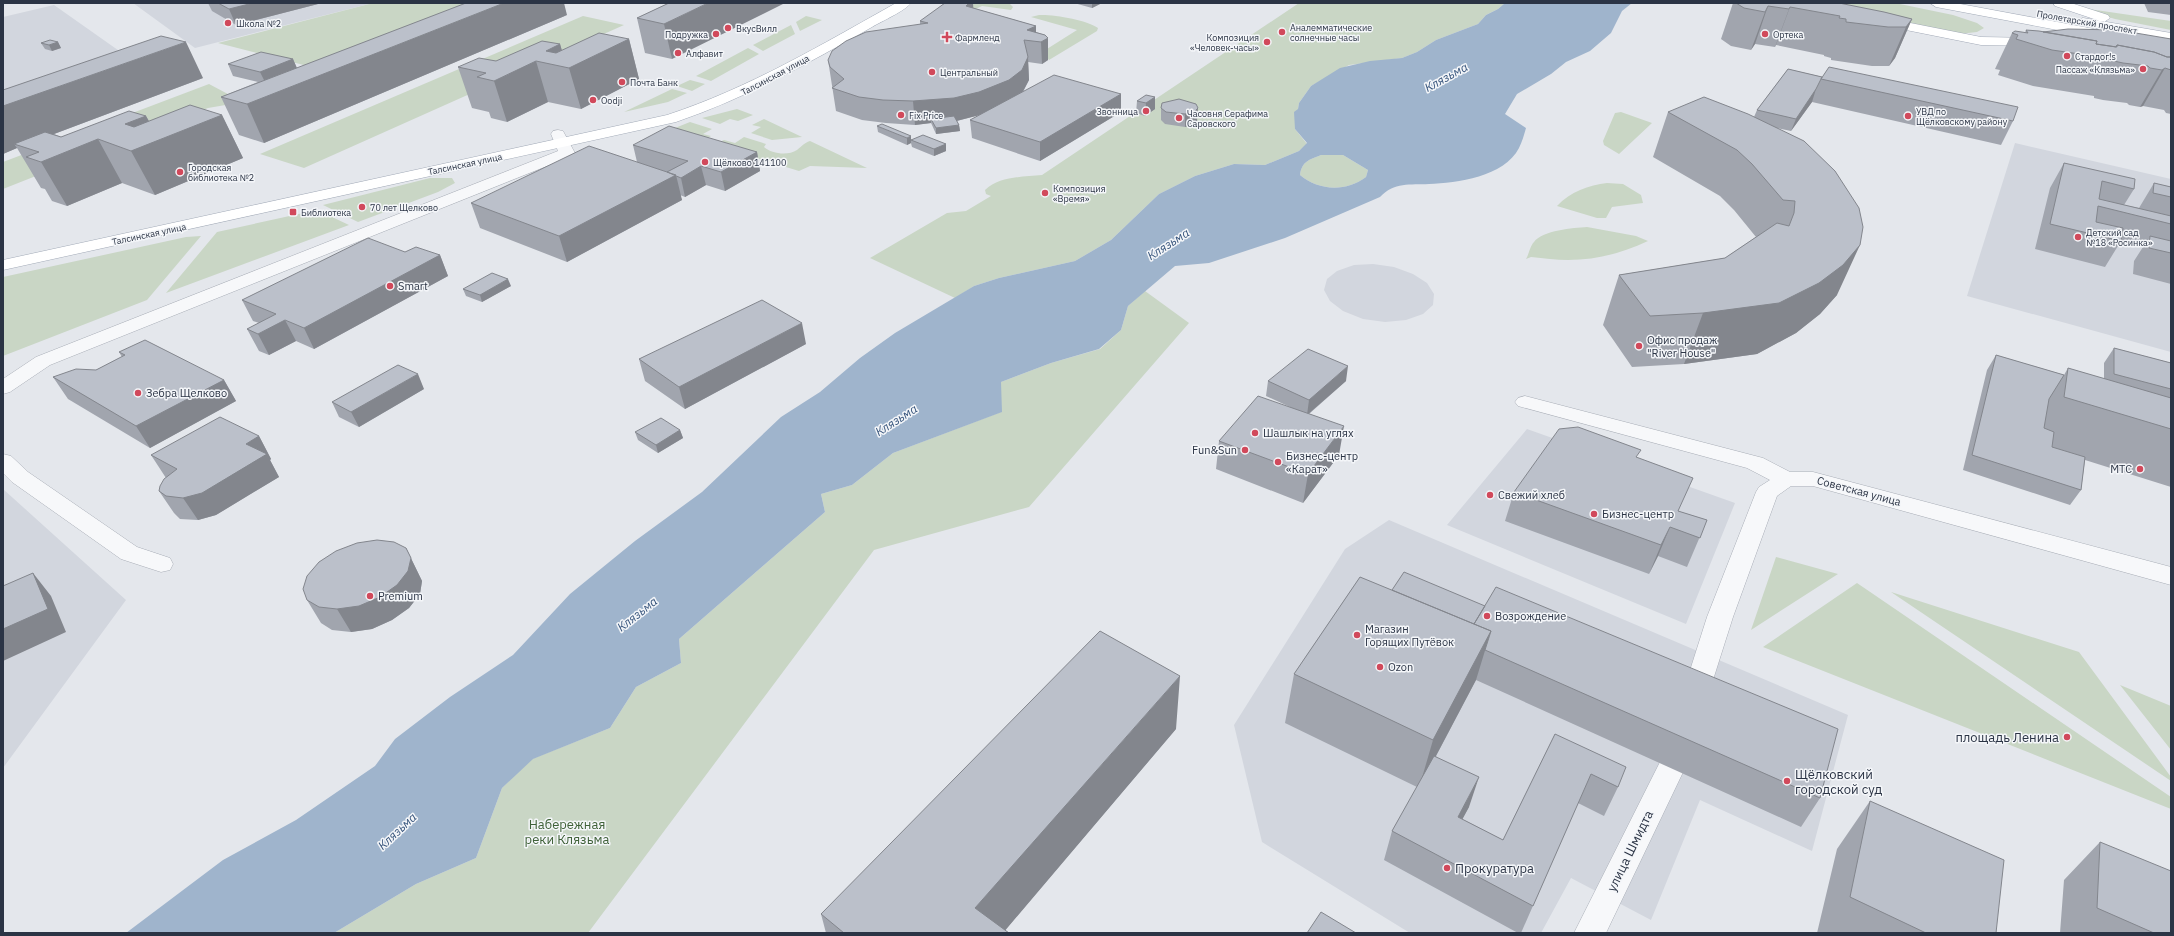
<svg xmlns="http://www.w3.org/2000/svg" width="2174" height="936" font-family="'IBM Plex Sans',sans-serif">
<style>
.built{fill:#d2d6de}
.green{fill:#c9d6c5}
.water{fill:#9fb4cc;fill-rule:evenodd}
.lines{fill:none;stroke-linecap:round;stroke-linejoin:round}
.minor-casing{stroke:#a9aeb7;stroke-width:1}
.major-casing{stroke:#a3abb8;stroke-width:1}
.minor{fill:#f7f8fa;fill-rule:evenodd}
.major{fill:#fff;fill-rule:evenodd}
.wall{fill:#a1a5ae}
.shaded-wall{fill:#83868d}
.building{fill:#bbc0ca;stroke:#83868d}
.poi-dot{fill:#d1495b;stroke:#f4f6f9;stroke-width:1.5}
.labels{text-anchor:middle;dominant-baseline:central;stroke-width:3;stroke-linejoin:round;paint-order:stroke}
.far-street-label{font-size:9px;fill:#2b3445;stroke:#f4f6f9}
.far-poi-label{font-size:9px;fill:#2b3445;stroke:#f4f6f9;text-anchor:start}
.poi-label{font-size:11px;fill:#2b3445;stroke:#f4f6f9;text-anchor:start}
.street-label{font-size:11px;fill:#2b3445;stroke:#f4f6f9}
.water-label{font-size:12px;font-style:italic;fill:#34527a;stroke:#f4f6f9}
.near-poi-label{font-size:13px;fill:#2b3445;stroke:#f4f6f9;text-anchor:start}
.near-park-label{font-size:13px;fill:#3f6138;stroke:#f4f6f9}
.near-street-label{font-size:13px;fill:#2b3445;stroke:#f4f6f9}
</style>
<rect width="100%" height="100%" fill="#e4e7ec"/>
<path class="built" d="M133 3H373L195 48Z
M54 5 142 67 3 107V17Z
M2015 143 2171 179V352L1967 296Z
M1373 264 1394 267 1413 274 1427 283 1434 294 1433 305 1423 314 1406 320 1385 322 1363 319 1343 311 1330 301 1324 290 1327 279 1337 271 1354 265Z
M1527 429 1735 503 1686 624 1447 525Z
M3 489 126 600 3 768Z
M1389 520 1848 715 1812 851 1700 800 1651 920 1571 878 1541 933H1410L1262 842 1234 725 1345 549Z"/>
<path class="green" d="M373 3H531L327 71 218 43Z
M971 3H1009L1013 7 1011 10 982 6 959 17Z
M1299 3H1505L1498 9 1486 15 1478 24 1436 40 1417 52 1402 58 1349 65 1311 86 1299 103 1295 129 1307 144 1299 151 1265 165 1234 164 1195 176 1159 194 1111 240 1075 261 999 278 974 286 955 298 870 258 947 213 966 211 991 196 986 194 985 190C1000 176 1023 177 1042 175Z
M1823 3H1895L1953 15 1977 23 1984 28 1977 32 1959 34Z
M2075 7 2171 21V30L2115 19Z
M1039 15C1052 14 1088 20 1098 28L1097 31 1049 60 1046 56 1039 54 1077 30 1031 17Z
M583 16 624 25 304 168 260 154Z
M806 16 822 20 800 31 796 22Z
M791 25 795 34 763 51 753 45Z
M748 48 759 54 711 81 696 76Z
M690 80 705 84 692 91 677 86Z
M209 84 243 102 208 108 3 189V162Z
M672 89 687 93 668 102 624 112Z
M737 109 753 115 738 121 730 119 720 124 702 118Z
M1621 112 1652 123 1619 154 1604 145 1603 141 1615 113Z
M764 119 802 137 772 140 751 133 761 127 752 125Z
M690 122 712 129 703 134 711 136 701 142 670 130Z
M744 137 766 144 764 147C772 154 788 156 797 150 802 146 804 143 810 141L867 168 810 166 799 171 713 145 724 140 735 143Z
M1321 155H1343L1368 170 1366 177C1346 192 1319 191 1300 175 1302 161 1309 160 1321 155Z
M430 178H452L455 183 438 192 358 222 323 205Z
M1607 183 1623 184 1641 195 1643 203 1612 207 1606 218H1597L1557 206C1570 192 1589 185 1607 183Z
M317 210 349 225 166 293 217 232Z
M1587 227 1636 236 1648 241C1622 253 1597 260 1568 260 1556 260 1544 258 1531 257L1526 259C1529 254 1530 246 1534 242 1543 230 1573 228 1587 227Z
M201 236 147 300 3 356V277L186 237Z
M1145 291 1189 323 1029 507 874 550 588 933H334L416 884 476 858 502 788 532 759 610 728 636 687 681 663 679 639 825 512 821 494 852 485 893 453 1001 412V382L1051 363 1100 349 1121 330 1128 306Z
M1776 557 1838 574 1751 630Z
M1857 583 2171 797V809L1763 647Z
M1891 592 2079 652 2171 777V781Z
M2120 685 2171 706V750Z"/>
<path class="water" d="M1505 3H1632L1622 11 1611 33 1590 51 1566 62 1551 74 1517 94 1505 114 1526 128C1524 135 1522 142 1519 148 1504 177 1457 183 1429 184 1410 185 1394 182 1380 197L1285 238 1209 263 1175 266 1128 306 1121 330 1099 349 1051 363 1001 382 1002 412 893 453 852 485 821 494 825 512 679 639 681 663 636 687 610 728 533 759 502 788 476 858 416 884 334 933H126L223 860 296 820 375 766 395 739 450 697 513 655 570 594 635 541 702 492 781 417 820 392 860 358 895 333 974 286 999 278 1075 261 1111 240 1159 194 1195 176 1234 164 1265 165 1299 151 1307 143 1295 129 1294 112 1298 109 1299 103 1311 86 1340 68 1370 61 1402 58 1417 52 1436 40 1478 24 1486 15 1498 9ZM1321 155H1343L1368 170 1366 177C1346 192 1319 191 1300 175 1302 161 1309 160 1321 155Z"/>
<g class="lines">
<g class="minor-casing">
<path id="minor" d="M558 130 563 131 575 153 572 156 50 365 10 392 3 394V379L36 357 558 151 551 134 553 131Z
M1525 396 1763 458 1790 472H1813L2171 567V585L1813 486H1791L1777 496 1733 617 1712 683 1710 702 1706 710 1696 713 1686 710 1682 702 1686 683 1707 617 1756 492 1759 487 1770 480 1747 468 1518 406 1515 402 1518 398Z
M3 454 11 456 28 472 137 547 170 558 173 564 170 570 161 572 121 559 12 482 3 473Z
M1671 756 1681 760 1685 768 1606 933H1574L1661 760Z"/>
</g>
<g class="major-casing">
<path id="major" d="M896 3H911C905 11 882 21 872 27 809 63 746 98 676 122L3 270V260L667 115C749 88 821 45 896 3Z
M1930 3H1955L2100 30 2106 34 2100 38 1936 7Z
M2053 3H2071L2108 15 2110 18 2104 22 2100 21 2055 6Z
M1880 17 1981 37 2037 38 2043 42 2037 46 1981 45 1876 24 1874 21 1876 18Z
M2083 18 2171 33V41L2079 25 2077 22Z"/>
</g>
<use href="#minor" class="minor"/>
<use href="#major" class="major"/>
</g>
<path class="wall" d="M208 3H318V4L236 25 212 11Z
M669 3 672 59 645 53 637 18Z
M973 3V8L1036 26V32L1045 35 1048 60 1042 64 1028 62 1029 80 1023 92 1121 94V112L1040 161 972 138 970 120 979 115 957 121 959 125 960 131 936 134 932 125 931 123 915 125 886 123 862 120 836 111 828 60 920 24V21Z
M1074 3H1102L1092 8Z
M1733 3H1839L1912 19 1895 58 1889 66H1872L1831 60V58L1824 56V55L1776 45 1775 47 1755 44 1751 50 1731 46 1721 39Z
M2144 3H2171V15L2148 12Z
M567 15 264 143 239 135 221 97 258 82 233 76 228 64 293 59 297 68Z
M2026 30 2043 32 2171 39V114L2166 113 2164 110 2143 106 2140 107 2129 105 2127 103 2103 100 2094 98V96L2033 86 1998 75 2000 70 1995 69 2012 33H2025Z
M629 39 639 79 581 109 548 102 507 122 491 118 489 112 472 108 458 67 496 61 560 44 562 51Z
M58 42 61 48 52 51 45 49 41 43Z
M1788 69 2013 121 2001 145 1812 102 1791 131 1777 128 1837 295 1820 314 1796 333 1757 354 1684 364 1632 367 1603 325 1619 275 1725 258 1756 237 1734 210 1720 196 1653 157 1668 112 1754 117 1757 110Z
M203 78 54 134 61 137 146 116 149 121 222 115 243 158 155 195 122 183 67 206 52 201 45 189 41 188 17 148 3 154V90Z
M1155 97V109L1145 116 1136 113 1137 101Z
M1179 99 1197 121 1193 125 1185 127 1165 124 1161 120V108Z
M877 126 912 140 946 144V151L934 156 912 147 911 143 907 145 878 132Z
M633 145 757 152 760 171 725 191 706 185 685 197 680 195 682 200 567 262 480 228 471 203 637 162Z
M2064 163 2134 189 2124 205 2139 208 2154 183 2171 187V284L2133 274 2134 261 2143 247 2121 241 2105 267 2035 249 2050 188Z
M405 252 440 255 448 276 314 349 296 341 269 355 259 351 247 329 259 323 253 321 242 300Z
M511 286 482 302 466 296 463 289Z
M806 344 685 409 645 381 639 359Z
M2114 348 2171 363V487L2085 460 2081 490 2070 505 1963 470 1987 370 1996 355 2064 375 2068 368 2104 379V363Z
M119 352 224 380 236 401 150 448 68 399 53 377 96 370 122 357Z
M1268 381H1346L1309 414 1339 455 1303 503 1216 469 1219 441 1290 407 1266 396Z
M424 389 359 427 339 417 332 402Z
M680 430 683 438 658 453 638 440 635 432Z
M259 436 271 459 270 460 279 477 216 515 198 520 180 519 174 513 159 491 166 478 151 455Z
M1638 458 1678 511 1707 520 1687 567 1658 556 1649 574 1505 521 1514 492Z
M406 548 422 581 420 594 409 608 392 620 372 629 351 632 332 630 321 623 307 600Z
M1360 577 1820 798 1801 827 1476 680 1436 756 1469 807 1462 819 1503 840 1555 734 1618 787 1604 816 1578 803 1521 933H1518L1384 860 1392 831 1417 787 1285 723 1294 674Z
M1176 729 1005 930 1009 933H826L821 914Z
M1870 801 1996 933H1817L1837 849Z
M2100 842 2171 933H2060L2064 880Z"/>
<path class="shaded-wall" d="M253 3H318V4L236 25 229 9Z
M504 3H564L567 15 264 143 247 104Z
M708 3H785L672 59 664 24Z
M969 3H973L974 20 966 6Z
M1092 3H1102L1092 8Z
M1768 6 1755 44 1751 50 1765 12Z
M1790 7 1776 45 1775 47 1789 9Z
M1912 19 1895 58 1889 66 1906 27Z
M1036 26V41L1027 30Z
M1048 38V60L1042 64 1041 42Z
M629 39 639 79 581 109 569 68Z
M58 42 61 48 52 51 49 45Z
M186 42 203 78 22 146 14 144 17 148 3 154V106Z
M560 44 567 68 546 51Z
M1028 57 1029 80 1022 93 980 115 956 121 931 119V123L915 125 913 101Z
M293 59 298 71 266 84 260 72Z
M536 61 548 102 507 122 494 81Z
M2165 68 2143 106 2140 107 2162 70Z
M1816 89 1812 102 1791 131 1796 119Z
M1121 94V112L1040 161V142Z
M1155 97V109L1145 116 1146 103Z
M1198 108 1197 121 1193 125 1185 127V114Z
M222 115 243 158 155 195 131 151 125 124 146 116 159 140Z
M959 125 960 131 936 134V128Z
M911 136V143L907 145V138Z
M98 139 122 183 67 206 41 162Z
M946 144V151L934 156V149Z
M757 152 760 171 725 191 721 172Z
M701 166 706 185 685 197 681 178Z
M676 175 682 200 567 262 559 236Z
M1860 245 1837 295 1820 314 1796 333 1757 354 1684 364 1703 313Z
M440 255 448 276 314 349 304 328Z
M508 279 511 286 482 302 480 295Z
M285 320 296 341 269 355 258 334Z
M802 323 806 344 685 409 679 387Z
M1348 366 1346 381 1307 415 1309 400Z
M418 374 424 389 359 427 351 412Z
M224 380 236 401 150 448 136 426Z
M1344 426 1339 455 1303 503 1308 474Z
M680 430 683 438 658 453 656 445Z
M259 436 271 459 270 460 279 477 216 515 198 520 183 498 246 444Z
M1670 527 1658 556 1649 574 1661 545Z
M406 548 422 581 420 594 409 608 392 620 372 629 351 632 337 609Z
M33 573 51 596 66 632 3 661V629Z
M1491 631 1476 680 1419 788 1433 740Z
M1180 676 1176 729 1003 933 975 908Z
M1479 777 1469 807 1448 846 1458 817Z"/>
<path class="building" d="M218 3H253L229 9Z
M466 3H504L247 104 221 97Z
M669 3H708L664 24 637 18Z
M945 3H969L966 6 1036 26 1027 30 1045 35 1048 38 1041 42 1024 40 1028 57 1022 70 1009 80 979 92 954 98 913 101 883 100 859 97 832 88 844 79 830 67 828 60 832 51 846 41 866 32 928 23 920 21Z
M1736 3H1839L1884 12 1912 19 1906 27H1888L1846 22V19L1839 18 1840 16 1790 7 1789 9 1768 6 1765 12 1744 8Z
M2068 29 2118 30 2171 39V57H2167L2154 52 2117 45 2116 47 2096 44 2097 41 2043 32Z
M2026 30 2039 31 2097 41 2096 44 2117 47V45L2154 52 2167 57H2171V70L2165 68 2162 70 2150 68 2148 66 2123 63 2114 61V59L2052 50 2016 39 2018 35 2012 33 2015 31 2028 33Z
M599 33 629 39 569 68 536 61 494 81 477 77 486 73 458 67 479 58 496 61 542 41 560 44 546 51 556 53Z
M161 36 186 42 3 106V90Z
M50 40 58 42 49 45 41 43Z
M261 52 293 59 260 72 228 64Z
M1829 67 2018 107 2013 121 1821 79Z
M1788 69 1822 77 1816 89 1796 119 1757 110Z
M1054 75 1121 94 1040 142 970 120Z
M1146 95 1155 97 1146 103 1137 101Z
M1704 97 1748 114 1804 141 1835 171 1859 208 1863 227 1860 245 1843 265 1819 283 1779 303 1703 313 1650 316 1619 275 1725 258 1777 223 1789 226 1794 213 1795 201 1783 200 1752 164 1737 150 1668 112Z
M1179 99 1196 104 1198 108 1194 112 1185 114 1166 112 1161 108 1162 103Z
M190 105 222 115 131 151 98 139 41 162 26 157 39 152 14 144 45 132 61 137 129 111 146 116 125 124 134 127Z
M954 116 959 125 936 128 931 119Z
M882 124 911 136 907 138 877 126Z
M669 126 757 152 721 172 701 166 681 178 667 172 688 161 633 145Z
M923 135 946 144 934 149 911 140Z
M589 146 676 175 559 236 471 203Z
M2064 163 2135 179 2134 189 2102 181 2099 199 2171 216V224L2098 206 2096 222 2123 228 2121 241 2050 224Z
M2154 183 2171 187V197L2153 193Z
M2150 236 2171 241V253L2149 248Z
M368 238 405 252 416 247 440 255 304 328 285 320 258 334 247 329 276 314 242 300Z
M492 273 508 279 480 295 463 289Z
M762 300 802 323 679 387 639 359Z
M145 340 224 380 136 426 53 377 76 369 96 370 125 355 119 352Z
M2114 348 2171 363V389L2114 374Z
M1308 349 1348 366 1309 400 1268 381Z
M1996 355 2064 375 2049 399 2044 428 2054 432 2052 447 2085 457 2081 490 1972 455Z
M398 365 418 374 351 412 332 402Z
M2068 368 2171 398V429L2064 397Z
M1258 396 1344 426 1308 474 1219 441Z
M220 417 259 436 246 444 267 454 202 493 183 498 166 496 159 491 160 486 164 479 177 469 151 455Z
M661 418 680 430 656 445 635 432Z
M1578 427 1641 450 1636 457 1693 478 1678 511 1707 520 1700 538 1670 527 1661 545 1514 492 1559 429Z
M377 540 394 542 406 548 411 558 408 571 397 585 380 597 359 606 337 609 319 607 307 600 303 589 307 576 319 562 336 551 357 543Z
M1404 572 1485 606 1474 624 1392 590Z
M33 573 48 609 3 629V586Z
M1360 577 1491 631 1433 740 1294 674Z
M1496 587 1838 729 1820 798 1485 650 1491 631 1474 624Z
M1100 631 1180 676 975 908 1009 933H844L821 914Z
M1555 734 1626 767 1618 787 1591 774 1533 906 1392 831 1434 756 1479 777 1458 817 1503 840Z
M1870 801 2004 860 1996 933H1926L1850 897Z
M2100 842 2171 871V933H2154L2097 908Z
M1321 912 1356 933H1307Z"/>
<g class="poi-dot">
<circle cx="228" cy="23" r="4"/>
<circle cx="728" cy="28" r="4"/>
<circle cx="1282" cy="32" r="4"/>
<circle cx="716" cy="34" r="4"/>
<circle cx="1765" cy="34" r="4"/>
<path d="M945 31h4v4h4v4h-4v4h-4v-4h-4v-4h4z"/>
<circle cx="1267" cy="42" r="4"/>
<circle cx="678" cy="53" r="4"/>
<circle cx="2067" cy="56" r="4"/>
<circle cx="2143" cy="69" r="4"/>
<circle cx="932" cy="72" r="4"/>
<circle cx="622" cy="82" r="4"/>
<circle cx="593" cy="100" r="4"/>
<circle cx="1146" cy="111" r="4"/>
<circle cx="901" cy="115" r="4"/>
<circle cx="1908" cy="116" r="4"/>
<circle cx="1179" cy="118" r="4"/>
<circle cx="705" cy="162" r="4"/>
<circle cx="180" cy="172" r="4"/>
<circle cx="1045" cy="193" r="4"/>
<circle cx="362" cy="207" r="4"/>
<rect x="289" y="208" width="8" height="8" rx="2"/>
<circle cx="2078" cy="237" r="4"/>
<circle cx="390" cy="286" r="4"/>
<circle cx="1639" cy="346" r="4"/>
<circle cx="138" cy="393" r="4"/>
<circle cx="1255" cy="433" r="4"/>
<circle cx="1245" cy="450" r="4"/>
<circle cx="1278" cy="462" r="4"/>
<circle cx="2140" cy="469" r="4"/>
<circle cx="1490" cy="495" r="4"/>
<circle cx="1594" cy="514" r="4"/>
<circle cx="370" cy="596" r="4"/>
<circle cx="1487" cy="616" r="4"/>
<circle cx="1357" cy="635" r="4"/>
<circle cx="1380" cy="667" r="4"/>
<circle cx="2067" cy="737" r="4"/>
<circle cx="1787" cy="781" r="4"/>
<circle cx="1447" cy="868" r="4"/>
</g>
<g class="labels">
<g class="far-street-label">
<text transform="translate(2087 22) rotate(10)">Пролетарский проспект</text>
<text transform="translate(775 75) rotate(-28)">Талсинская улица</text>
<text transform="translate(465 164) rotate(-12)">Талсинская улица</text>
<text transform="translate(149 234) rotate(-12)">Талсинская улица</text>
</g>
<g class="far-poi-label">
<text x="236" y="23">Школа №2</text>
<text x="1290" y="27">Аналемматические<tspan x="1290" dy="10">солнечные часы</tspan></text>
<text x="736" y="28">ВкусВилл</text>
<text x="708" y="34" text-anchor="end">Подружка</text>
<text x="1773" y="34">Ортека</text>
<text x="955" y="37">Фармленд</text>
<text x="1259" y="37" text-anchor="end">Композиция<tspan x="1259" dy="10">«Человек-часы»</tspan></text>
<text x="686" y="53">Алфавит</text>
<text x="2075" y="56">Стардог!s</text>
<text x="2135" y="69" text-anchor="end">Пассаж «Клязьма»</text>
<text x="940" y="72">Центральный</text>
<text x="630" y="82">Почта Банк</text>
<text x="601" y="100">Oodji</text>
<text x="1138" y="111" text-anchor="end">Звонница</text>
<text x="1916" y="111">УВД по<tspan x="1916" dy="10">Щёлковскому району</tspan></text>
<text x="1187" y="113">Часовня Серафима<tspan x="1187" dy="10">Саровского</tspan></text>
<text x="909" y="115">Fix Price</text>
<text x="713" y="162">Щёлково 141100</text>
<text x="188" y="167">Городская<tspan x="188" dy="10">библиотека №2</tspan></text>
<text x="1053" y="188">Композиция<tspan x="1053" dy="10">«Время»</tspan></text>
<text x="370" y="207">70 лет Щелково</text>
<text x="301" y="212">Библиотека</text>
<text x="2086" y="232">Детский сад<tspan x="2086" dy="10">№18 «Росинка»</tspan></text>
</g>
<g class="poi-label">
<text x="398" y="286">Smart</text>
<text x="1647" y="340">Офис продаж<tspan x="1647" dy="13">"River House"</tspan></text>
<text x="146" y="393">Зебра Щелково</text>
<text x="1263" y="433">Шашлык на углях</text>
<text x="1237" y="450" text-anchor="end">Fun&amp;Sun</text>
<text x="1286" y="456">Бизнес-центр<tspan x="1286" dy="13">«Карат»</tspan></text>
<text x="2132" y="469" text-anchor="end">МТС</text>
<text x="1498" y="495">Свежий хлеб</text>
<text x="1602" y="514">Бизнес-центр</text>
<text x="378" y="596">Premium</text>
<text x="1495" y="616">Возрождение</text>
<text x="1365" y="629">Магазин<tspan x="1365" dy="13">Горящих Путёвок</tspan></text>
<text x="1388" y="667">Ozon</text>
</g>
<g class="street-label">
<text transform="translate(1859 491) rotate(15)">Советская улица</text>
</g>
<g class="water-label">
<text transform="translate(1446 77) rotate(-29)">Клязьма</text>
<text transform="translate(1168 244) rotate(-33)">Клязьма</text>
<text transform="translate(896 420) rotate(-33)">Клязьма</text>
<text transform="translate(637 614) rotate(-38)">Клязьма</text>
<text transform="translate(397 831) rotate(-43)">Клязьма</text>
</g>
<g class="near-poi-label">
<text x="2059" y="737" text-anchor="end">площадь Ленина</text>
<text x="1795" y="774">Щёлковский<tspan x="1795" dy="15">городской суд</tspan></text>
<text x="1455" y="868">Прокуратура</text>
</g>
<g class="near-park-label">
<text x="567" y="824">Набережная<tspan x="567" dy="15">реки Клязьма</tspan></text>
</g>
<g class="near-street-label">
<text transform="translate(1630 851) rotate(-64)">улица Шмидта</text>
</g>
</g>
<rect width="2174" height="936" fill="none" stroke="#2b3445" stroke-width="8"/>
</svg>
